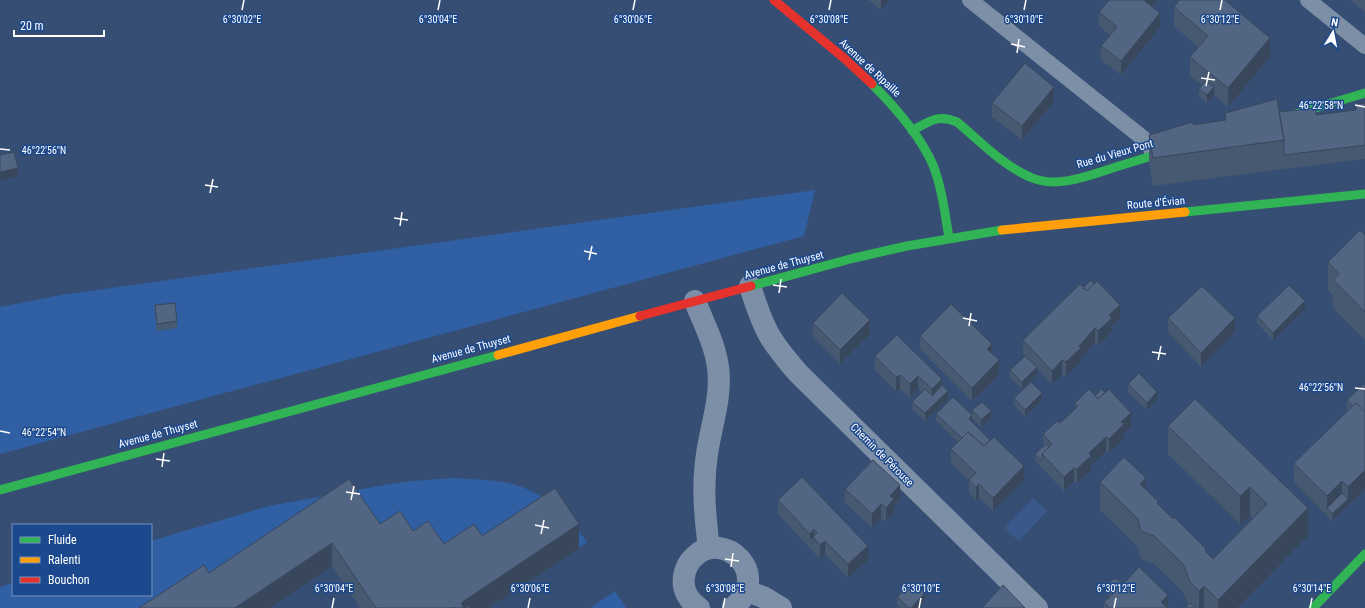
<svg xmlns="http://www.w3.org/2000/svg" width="1365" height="608" font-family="'Roboto Condensed',sans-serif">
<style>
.green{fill:#305fa3}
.water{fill:#3a598a}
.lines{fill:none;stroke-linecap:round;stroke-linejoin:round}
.lane{stroke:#7d8fa7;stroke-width:16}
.street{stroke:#7d8fa7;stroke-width:22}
.fast{stroke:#30b455;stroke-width:9}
.slow{stroke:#ff9f0a;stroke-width:9}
.jam{stroke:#e5322d;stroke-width:9}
.wall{fill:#475871}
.shaded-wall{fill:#39475c}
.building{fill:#526683;stroke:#39475c}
.ticks{fill:none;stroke:#fff;stroke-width:1.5}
.labels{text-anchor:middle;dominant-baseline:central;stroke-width:3;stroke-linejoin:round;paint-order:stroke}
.street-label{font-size:11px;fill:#fff;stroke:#1c498d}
.ticks-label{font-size:10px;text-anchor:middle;fill:#fff;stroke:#1c498d;stroke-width:3;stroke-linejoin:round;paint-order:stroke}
</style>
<rect width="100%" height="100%" fill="#364e73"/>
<path class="green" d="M815 190 804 236 0 454V307L61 295Z
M454 478C475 480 498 479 519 486 548 496 570 517 587 542L579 548 444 567 400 535 174 608H0V587L13 583V595H151V541L269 506 384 485 412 481Z
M615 591 626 608H590Z"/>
<path class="water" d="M1033 498 1047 511 1019 541 1004 528Z"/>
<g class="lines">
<path class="lane" d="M970 0 1144 139 1150 147 1154 155
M1308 0 1365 46"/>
<path class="street" d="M750 286C755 302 760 318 768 333 776 348 787 360 798 373L1037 608
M695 301C703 322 715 344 718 367 722 396 711 426 707 454 702 486 705 517 709 548
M747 591 763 597 781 608
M699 608C689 601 682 590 684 577 685 568 688 562 695 556 724 529 773 574 733 608"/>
<path class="fast" d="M872 84C895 107 920 135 933 165 942 188 945 214 949 238
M1282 118 1365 93
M912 131C929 121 938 114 957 122 980 141 1002 165 1030 177 1058 190 1092 174 1119 166 1139 160 1158 154 1178 148
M1185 212 1365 194
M751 286 854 258 907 246 1002 230
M0 490 498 355
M1313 608 1365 554"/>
<path class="slow" d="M1002 230 1185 212
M498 355 640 316"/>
<path class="jam" d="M774 0 845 59 872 84
M640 316 751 286"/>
</g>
<path class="wall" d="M868 0H889L881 10Z
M1109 0H1157L1152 7 1160 27 1121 75 1101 60V46L1110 35 1099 26V12Z
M1350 0H1365V12Z
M1174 7 1270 57 1228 107 1214 95 1207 103 1199 96V89L1202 85 1190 76V57L1198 47 1174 26Z
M1054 101 1022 140 992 117V103Z
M1365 103V159L1284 169 1153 186 1149 163V135L1193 125 1225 120V113L1279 112 1316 115 1356 110V104Z
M1365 235V340L1333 308V296L1328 290V262Z
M155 305 177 321V328L157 331 155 312Z
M1305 309 1273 340 1257 323V316Z
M1168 318 1235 332 1201 367 1168 332Z
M1120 319 1112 326V332L1098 345 1095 342 1081 358V362L1066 376 1062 374 1052 384 1037 369V375L1022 389 1010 378V370L1025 356 1023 354V340Z
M813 323 870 334 840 364 813 337Z
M920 336 992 353 999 374 972 401 920 349Z
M875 356 942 385 948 399 925 421 912 409V402L922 393 918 389 910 398 900 389 896 391 875 370Z
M1365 368V489L1332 521 1294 482V463L1347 411V400L1365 383Z
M1128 384 1157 399 1147 410 1128 392Z
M1095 396 1131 427 1124 433V438L1109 453 1106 451 1091 465V470L1077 483 1074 482 1064 491 1035 461V454L1043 446V434L1060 423 1070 414 1075 409V403Z
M1014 398 1042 400 1025 417 1014 405Z
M1195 399 1308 536 1237 608H1185L1188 605 1183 592 1154 564 1141 559 1138 547 1100 510V482L1146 489 1158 504 1213 559 1253 518 1250 516 1240 524 1168 454V426Z
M972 410 991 419 981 427 972 418Z
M936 414 972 422 1024 480 993 511 979 498 976 501 969 493V481L951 463V449L958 442 936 421Z
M845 489 900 499 894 506V513L886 521 881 518 872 528 845 503Z
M778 500 868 560 848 578 825 554 820 559 778 514Z
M380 524 413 531 444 544 482 536 579 548 488 608H360L332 566 209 573Z
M1109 583 1123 584 1168 607 1169 608H1104V602L1109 597Z
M897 597 925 600 918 608H901L897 604Z"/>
<path class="shaded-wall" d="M881 0H889L881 10Z
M1146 0H1157L1145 15V1Z
M1160 13V27L1121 75V61Z
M1270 38V57L1228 107V88Z
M1054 87V101L1022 140V126Z
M1214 87V95L1207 103V95Z
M18 168V176L0 180V172Z
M1305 301V309L1273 340V333Z
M1120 305V319L1112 326V332L1098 345V331L1109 315Z
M1235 318V332L1201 367V353Z
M870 320V334L840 364V350Z
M1095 328V342L1081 358V362L1066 376V362L1079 346Z
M992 344V358L987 349Z
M999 360V374L972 401V388Z
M1062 360V374L1052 384V371Z
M1037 367V375L1022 389V382Z
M900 375V389L896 391V377Z
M918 376V389L910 398V384Z
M942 379V393L932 403V389Z
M948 391V399L925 421V413Z
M1157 392V399L1147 410V403Z
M1042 393V400L1025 417V410Z
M991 411V419L981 427V420Z
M1131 413V427L1124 433V438L1109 453V439L1121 422Z
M972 415V423L969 419Z
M1106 437V451L1091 465V470L1077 483V469L1089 453Z
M1024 466V480L993 511V498Z
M1074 468V482L1064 491V477Z
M1365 470V489L1348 506V487Z
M1146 478V506L1140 484Z
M1342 481V500L1327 508V496Z
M979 484V498L976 501V487Z
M900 485V499L894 506V513L886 521V508L890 496Z
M1250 487V516L1240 524V496Z
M1348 499V506L1332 521V514Z
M881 504V518L872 528V514Z
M1308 508V536L1237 608H1218V600Z
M579 524V548L488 608H461V603Z
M814 529V538L813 537 810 540V534Z
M825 541V554L820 559V545Z
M332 543V566L270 608H235Z
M868 546V560L848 578V564Z
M1204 586V608H1199V591Z
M925 593V600L918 608H911Z
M1168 595V608L1161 602Z"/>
<path class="building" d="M1109 0H1146L1145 1 1160 13 1121 61 1101 46 1117 27 1099 12Z
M1179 0H1225L1270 38 1228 88 1190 57 1208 36 1174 7Z
M1025 63 1054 87 1022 126 992 103Z
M1205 81 1214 87 1207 95 1199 89Z
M1277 99 1284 140 1153 158 1149 135 1193 122V125L1226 120 1225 113Z
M1365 103V145L1284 155V140L1279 112 1316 108V115L1356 110V104Z
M14 152 18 168 0 172V155Z
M1360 230 1365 235V312L1333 280 1339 274 1328 262Z
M1091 280 1094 284 1087 291 1083 288Z
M1097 281 1120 305 1109 315 1112 318 1098 331 1095 328 1079 346 1081 348 1066 362 1062 360 1052 371 1023 340 1080 284 1087 291Z
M1289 285 1305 301 1273 333 1257 316Z
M1202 286 1235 318 1201 353 1168 318Z
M842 293 870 320 840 350 813 323Z
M175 303 177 321 157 324 155 305Z
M951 304 992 344 987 349 999 360 972 388 920 336Z
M897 335 942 379 932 389 918 376 910 384 900 375 896 377 875 356Z
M1025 356 1037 367 1022 382 1010 370Z
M1139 373 1157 392 1147 403 1128 384Z
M1031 382 1042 393 1025 410 1014 398Z
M1365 383V412L1356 403 1353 406 1347 400Z
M942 385 948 391 925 413 912 402 925 389 932 396Z
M1089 389 1098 399 1109 389 1131 413 1121 422 1124 424 1109 439 1106 437 1089 453 1091 456 1077 469 1074 468 1064 477 1042 454 1052 444 1043 434 1057 421 1060 423 1070 414 1078 406 1075 403Z
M1101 389 1105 392 1098 399 1095 396Z
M953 397 972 415 969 419 990 440 984 446 968 432 962 438 936 414Z
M1195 399 1308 508 1218 600 1204 586 1199 591 1190 582 1183 564 1154 536 1141 531 1138 519 1100 482 1124 457 1146 478 1140 484 1158 501 1157 503 1173 519 1174 517 1206 549 1205 551 1213 559 1267 504 1250 487 1240 496 1168 426Z
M982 402 991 411 981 420 972 410Z
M1356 403 1365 412V470L1348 487 1342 481 1327 496 1294 463Z
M968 432 984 446 994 437 1024 466 993 498 979 484 976 487 969 480 976 473 951 449Z
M1046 444 1049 447 1042 454V461L1035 454Z
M873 460 900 485 890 496 894 499 886 508 881 504 872 514 845 489Z
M802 477 868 546 848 564 825 541 820 545 813 537 817 533 814 529 810 534 778 500Z
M349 479 380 524 400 511 413 531 428 521 444 544 474 524 482 536 555 488 579 524 461 603 464 608 468 605 470 608H456L455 607 454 608H376L332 543 235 608H139L204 565 209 573Z
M1342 493 1348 499 1332 514 1327 508Z
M813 537V544L810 540Z
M1139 567 1168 595 1161 602 1168 608H1110L1104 602 1114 593 1109 588V583L1113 579H1117L1123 584Z
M912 581 925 593 911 608H909L897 597Z
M1003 585 1025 608H982Z
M1190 603 1196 608H1185Z"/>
<path class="ticks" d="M242 10 244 0M438 10 440 0M633 10 635 0M829 10 831 0M1024 10 1026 0M1220 10 1222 0M1011 44 1025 47M1017 53 1019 39M1201 78 1215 80M1206 86 1209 72M1355 105 1365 107M0 149 10 150M205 185 218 187M210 193 213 179M394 218 408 220M400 226 402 212M584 251 597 254M589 260 592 246M773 285 787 287M779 293 781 279M963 318 977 321M969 326 971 313M1152 352 1166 354M1158 360 1161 346M1355 388 1365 389M0 431 10 433M156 459 170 461M162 467 164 453M346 492 360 494M351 500 354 486M535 525 549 528M541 534 544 520M725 559 739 561M731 567 733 553M332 608 334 598M528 608 530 598M723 608 725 598M919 608 921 598M1114 608 1116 598M1310 608 1312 598"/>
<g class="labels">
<g class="street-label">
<text transform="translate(870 68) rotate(43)">Avenue de Ripaille</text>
<text transform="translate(1115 154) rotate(-16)">Rue du Vieux Pont</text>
<text transform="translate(1156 203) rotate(-5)">Route d'Évian</text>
<text transform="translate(784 265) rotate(-15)">Avenue de Thuyset</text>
<text transform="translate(471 349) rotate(-15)">Avenue de Thuyset</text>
<text transform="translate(158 434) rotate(-15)">Avenue de Thuyset</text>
<text transform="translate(882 455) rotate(45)">Chemin de Pérouse</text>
</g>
</g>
<g class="ticks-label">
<text x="242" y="23">6°30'02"E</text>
<text x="438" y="23">6°30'04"E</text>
<text x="633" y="23">6°30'06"E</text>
<text x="829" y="23">6°30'08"E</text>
<text x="1024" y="23">6°30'10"E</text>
<text x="1220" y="23">6°30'12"E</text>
<text x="1321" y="109">46°22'58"N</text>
<text x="44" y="154">46°22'56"N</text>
<text x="1321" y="391">46°22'56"N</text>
<text x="44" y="436">46°22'54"N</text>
<text x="334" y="592">6°30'04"E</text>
<text x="530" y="592">6°30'06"E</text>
<text x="725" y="592">6°30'08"E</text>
<text x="921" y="592">6°30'10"E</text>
<text x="1116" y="592">6°30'12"E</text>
<text x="1312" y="592">6°30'14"E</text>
</g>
<rect x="12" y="524" width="140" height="72" fill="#1c498d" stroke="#7792bb"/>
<rect x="20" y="537" width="20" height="6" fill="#30b455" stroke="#7792bb"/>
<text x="48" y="544" font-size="12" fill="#ffffff">Fluide</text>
<rect x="20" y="557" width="20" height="6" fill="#ff9f0a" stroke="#7792bb"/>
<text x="48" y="564" font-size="12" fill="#ffffff">Ralenti</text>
<rect x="20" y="577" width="20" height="6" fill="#e5322d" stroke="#7792bb"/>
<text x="48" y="584" font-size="12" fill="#ffffff">Bouchon</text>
<g transform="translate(1333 32) rotate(10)" stroke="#1c498d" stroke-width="3" paint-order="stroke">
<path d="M0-3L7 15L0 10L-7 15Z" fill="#ffffff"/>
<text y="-6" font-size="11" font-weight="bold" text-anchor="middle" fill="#ffffff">N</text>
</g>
<path d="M14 30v6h90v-6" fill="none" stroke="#ffffff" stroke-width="2"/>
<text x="20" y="30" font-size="12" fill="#ffffff" stroke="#1c498d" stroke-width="3" paint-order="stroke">20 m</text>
</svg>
